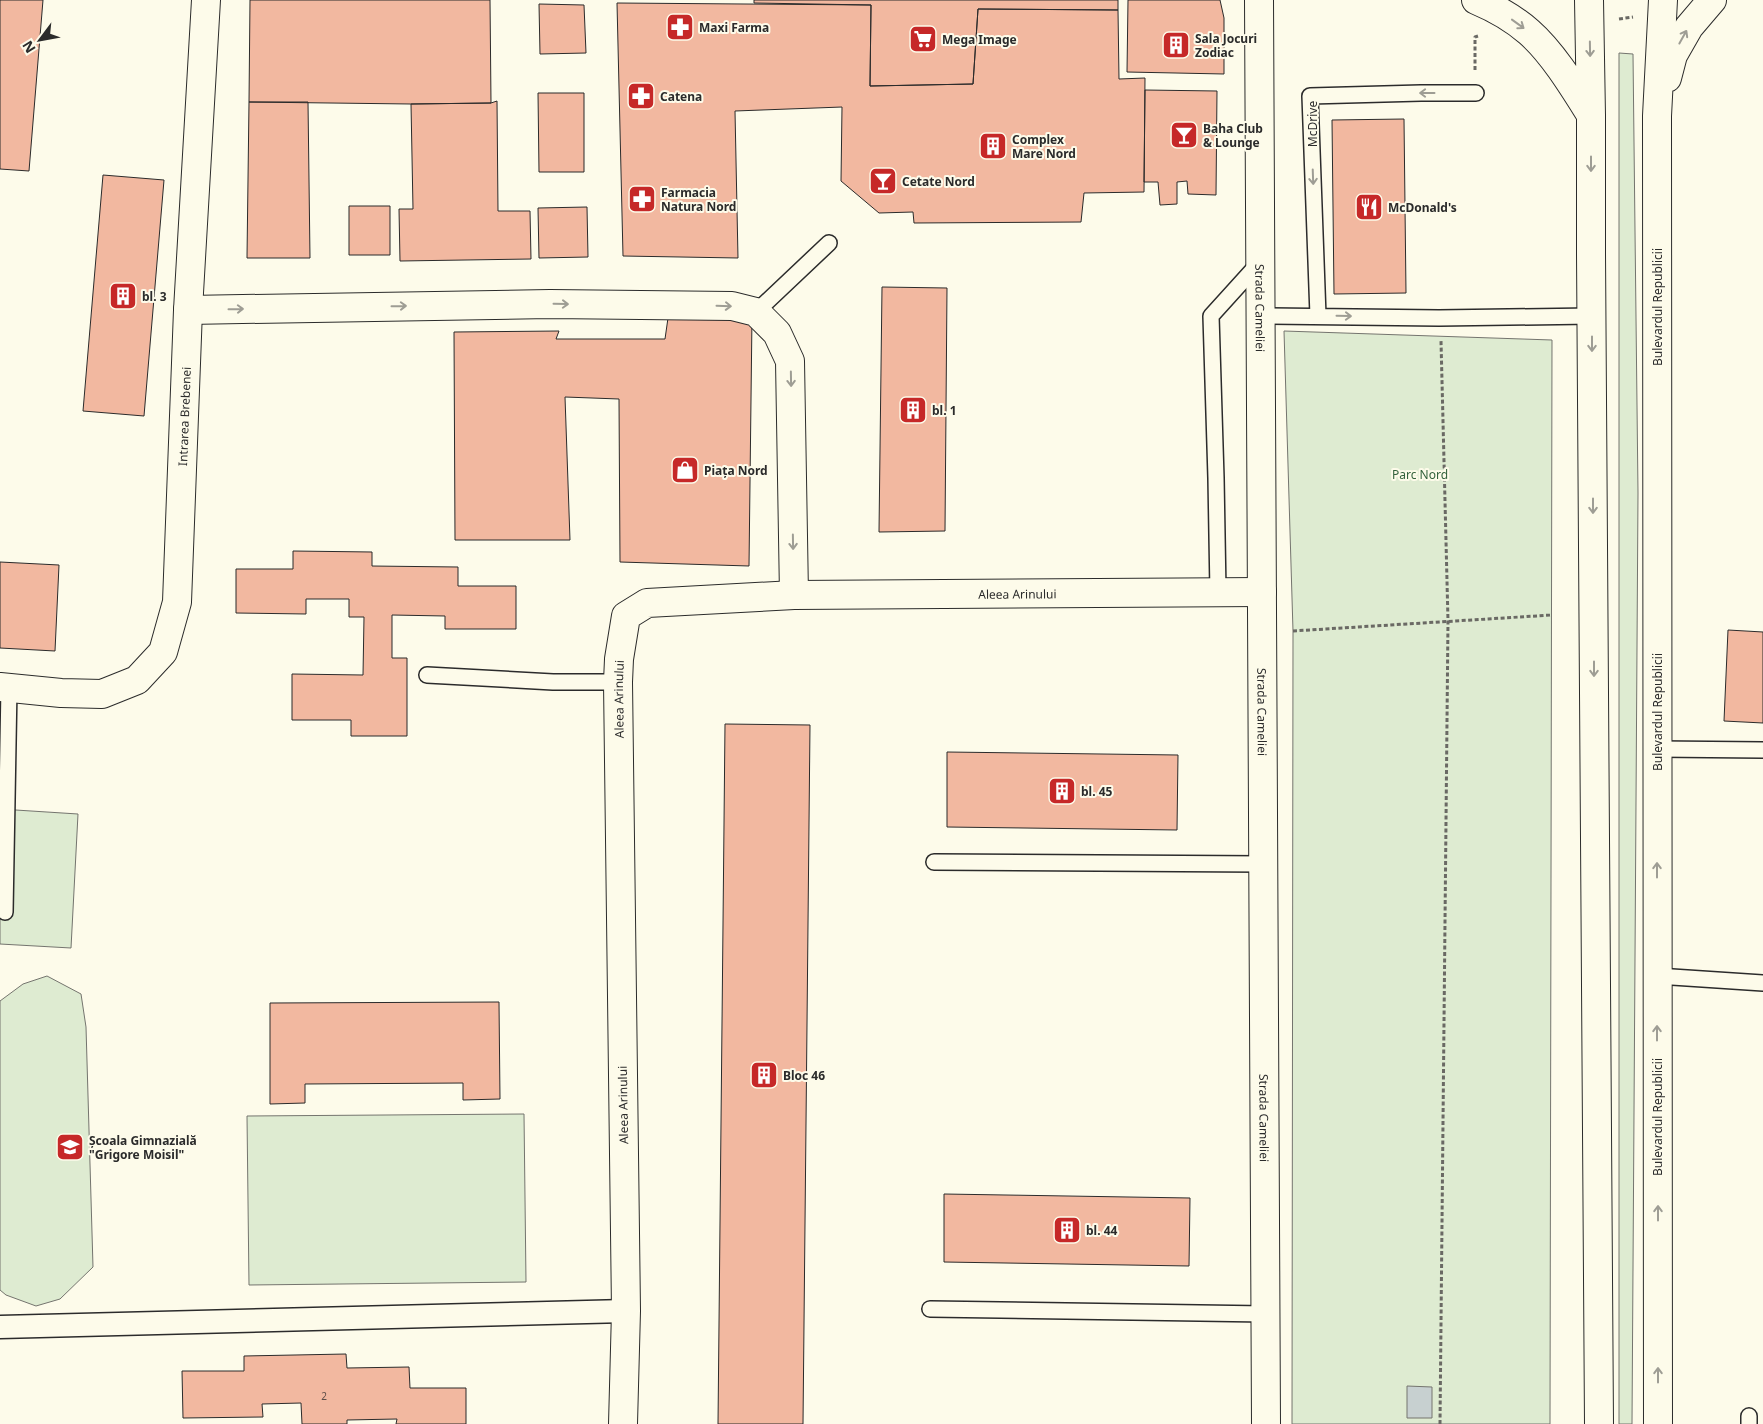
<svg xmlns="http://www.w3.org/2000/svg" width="1763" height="1424" font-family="'Noto Sans',sans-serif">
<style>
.green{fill:#deebd1;stroke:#74746e}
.water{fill:#c7d0d0;stroke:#74746e}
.building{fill:#f2b8a0;stroke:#2b2b2b}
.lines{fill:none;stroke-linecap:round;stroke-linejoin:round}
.service-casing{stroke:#2b2b2b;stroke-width:18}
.pedestrian-casing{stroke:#2b2b2b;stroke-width:25}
.minor-casing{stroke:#2b2b2b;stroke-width:30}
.primary-casing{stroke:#2b2b2b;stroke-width:30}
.path{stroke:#6a6964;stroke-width:3;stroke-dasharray:4 2.5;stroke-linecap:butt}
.service{stroke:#fdfbea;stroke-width:15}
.pedestrian{stroke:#fdfbea;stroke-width:22}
.minor{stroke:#fdfbea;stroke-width:28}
.primary{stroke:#fdfbea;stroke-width:28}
.oneway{stroke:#9e9d94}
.labels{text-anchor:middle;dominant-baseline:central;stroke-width:4;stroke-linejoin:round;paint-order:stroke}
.number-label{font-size:10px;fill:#5d4e48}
.poi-label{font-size:12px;font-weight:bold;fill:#2b2b2b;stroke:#fdfbea;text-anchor:start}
.street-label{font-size:12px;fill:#2b2b2b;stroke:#fdfbea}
.park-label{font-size:12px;fill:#34623c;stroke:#fdfbea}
</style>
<rect width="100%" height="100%" fill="#fdfbea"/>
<path class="green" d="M1619 53 1633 54 1638 493 1632 1424H1619Z
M1284 331 1552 340 1550 1424H1292L1293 631Z
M0 809 78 814 71 948 0 944Z
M47 976 81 994 86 1027 93 1267 60 1299 36 1306 6 1295 0 1290V1001L23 984Z
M524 1114 526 1282 249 1285 247 1116Z"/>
<path class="water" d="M1407 1386 1432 1387V1418H1407Z"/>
<path class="building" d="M0 0H43L29 171 0 169Z
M250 0H490L491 103 411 104 249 102Z
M754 0H1118V10L978 9 973 84 870 86 871 5 754 3Z
M1128 0H1220L1224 18V74L1127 72Z
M617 3 871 5 870 86 973 84 978 9 1118 10 1119 79 1145 78 1144 192 1084 193 1081 222 914 223 913 212 879 213 841 181 842 107 735 111 738 258 623 256Z
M539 4 584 5 586 53 540 54Z
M1145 90 1217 91 1216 195 1188 194 1187 181 1177 182V204L1160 205 1158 182H1144Z
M538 93H584V172H539Z
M497 101 498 211H530L531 259 400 261 399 209H413L411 104 491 103Z
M249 102H308L310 258H247Z
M1404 119 1406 293 1334 294 1332 120Z
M103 175 164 180 144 416 83 411Z
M349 206H390V255H349Z
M587 207 588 257 539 258 538 208Z
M882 287 947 288 945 531 879 532Z
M752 316 749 566 620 562 619 399 565 397 570 540H455L454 332 559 331 556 339H665L668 318Z
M293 551 372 552V566L458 567V586H516V629H445V616L392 615V658H407V736H351V720H292V674L363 675 364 617H349V599H306V614L236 613V569H293Z
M0 562 59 565 55 651 0 648Z
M1728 630 1763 632V723L1724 721Z
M725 724 810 725 803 1424H718Z
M947 752 1178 755 1177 830 947 827Z
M499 1002 500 1099 463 1100V1083L305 1084V1103L270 1104V1003Z
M944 1194 1190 1198 1189 1266 944 1262Z
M346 1354 347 1368 409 1367 410 1388H466V1424H396L397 1419 347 1420V1424H302L301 1403 262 1404 263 1417 183 1418 182 1371H244V1356Z"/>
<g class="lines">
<g class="service-casing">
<path id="service" d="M756 312 829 243
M1260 316 1439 318 1592 316
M1318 316 1310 96 1421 93H1476
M1218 592 1216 478 1211 316 1259 263
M427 675 553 682H618
M1657 749 1763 750
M934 862 1263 864
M5 912 9 687
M1657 976 1763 983
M930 1309 1266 1314
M1749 1416V1424"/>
</g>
<g class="pedestrian-casing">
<path id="pedestrian" d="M0 1327 626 1311"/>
</g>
<g class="minor-casing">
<g id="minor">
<path id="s1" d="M1259 0 1266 1424"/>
<path d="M188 310 550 304 732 306 756 312 777 333 790 361 794 595"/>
<path id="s2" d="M0 687 61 693 102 694 137 680 163 652 177 602 188 310 206 0"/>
<path id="s3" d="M623 1424 626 1311 618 682 619 659 626 616 647 603 794 595 1262 592"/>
</g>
</g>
<g class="primary-casing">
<path id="primary" d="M1476 0C1495 8 1513 18 1529 32 1553 53 1574 88 1591 115
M1589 0 1591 115V254L1599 1424
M1667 78 1673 55 1689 27 1712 0
M1658 1424 1657 116 1663 0"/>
</g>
<path class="path" d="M1619 19 1633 17
M1475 70V37L1478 36
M1293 631 1552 615
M1440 1424 1448 621 1441 341"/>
<use href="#service" class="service"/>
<use href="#pedestrian" class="pedestrian"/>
<use href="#minor" class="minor"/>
<use href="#primary" class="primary"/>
</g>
<defs><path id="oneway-shaft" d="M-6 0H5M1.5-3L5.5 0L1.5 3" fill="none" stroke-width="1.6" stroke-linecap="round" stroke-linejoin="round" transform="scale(1.25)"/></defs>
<g class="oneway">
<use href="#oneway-shaft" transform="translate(1518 24) rotate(36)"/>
<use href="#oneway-shaft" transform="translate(1683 37) rotate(-61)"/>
<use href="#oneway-shaft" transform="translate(1590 49) rotate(89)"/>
<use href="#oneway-shaft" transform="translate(1427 93) rotate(180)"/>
<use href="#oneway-shaft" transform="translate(1591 164) rotate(90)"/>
<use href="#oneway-shaft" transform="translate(1313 177) rotate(88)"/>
<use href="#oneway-shaft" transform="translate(561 304) rotate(1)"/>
<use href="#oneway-shaft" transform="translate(399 306) rotate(-1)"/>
<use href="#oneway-shaft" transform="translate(724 306) rotate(2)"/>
<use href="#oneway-shaft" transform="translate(236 309) rotate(-1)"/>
<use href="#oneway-shaft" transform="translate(1344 316) rotate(1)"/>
<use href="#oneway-shaft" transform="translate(1592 344) rotate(90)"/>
<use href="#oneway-shaft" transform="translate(791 379) rotate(89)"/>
<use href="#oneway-shaft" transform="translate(1593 506) rotate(90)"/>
<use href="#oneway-shaft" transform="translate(793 542) rotate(89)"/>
<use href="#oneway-shaft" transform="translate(1594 669) rotate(90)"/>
<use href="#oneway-shaft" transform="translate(1657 870) rotate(-90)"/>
<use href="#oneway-shaft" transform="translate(1657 1033) rotate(-90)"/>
<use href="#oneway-shaft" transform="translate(1658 1213) rotate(-90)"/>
<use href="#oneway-shaft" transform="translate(1658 1375) rotate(-90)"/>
</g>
<defs>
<g id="pharmacy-square" transform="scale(1.4375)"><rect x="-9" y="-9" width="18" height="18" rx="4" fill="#c62828" stroke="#fdfbea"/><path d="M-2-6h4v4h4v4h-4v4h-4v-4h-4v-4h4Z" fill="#fff"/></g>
<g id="supermarket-square" transform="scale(1.4375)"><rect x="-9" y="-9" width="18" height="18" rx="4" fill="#c62828" stroke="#fdfbea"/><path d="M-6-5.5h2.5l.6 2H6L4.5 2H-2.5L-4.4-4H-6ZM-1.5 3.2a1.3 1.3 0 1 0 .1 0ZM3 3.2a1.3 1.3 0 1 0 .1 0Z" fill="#fff"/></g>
<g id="building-square" transform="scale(1.4375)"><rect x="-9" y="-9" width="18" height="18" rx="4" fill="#c62828" stroke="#fdfbea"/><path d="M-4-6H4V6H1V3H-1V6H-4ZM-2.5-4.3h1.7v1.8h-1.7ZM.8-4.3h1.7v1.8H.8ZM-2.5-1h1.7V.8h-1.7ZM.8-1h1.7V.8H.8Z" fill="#fff"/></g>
<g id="bar-square" transform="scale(1.4375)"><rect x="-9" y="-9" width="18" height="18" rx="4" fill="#c62828" stroke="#fdfbea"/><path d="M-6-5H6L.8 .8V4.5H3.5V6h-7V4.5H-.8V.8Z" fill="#fff"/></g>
<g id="restaurant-square" transform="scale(1.4375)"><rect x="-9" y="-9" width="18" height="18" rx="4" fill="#c62828" stroke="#fdfbea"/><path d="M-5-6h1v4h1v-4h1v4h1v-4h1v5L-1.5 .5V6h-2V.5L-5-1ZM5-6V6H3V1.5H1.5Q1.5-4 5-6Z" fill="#fff"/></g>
<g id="shop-square" transform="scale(1.4375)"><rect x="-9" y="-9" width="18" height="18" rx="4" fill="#c62828" stroke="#fdfbea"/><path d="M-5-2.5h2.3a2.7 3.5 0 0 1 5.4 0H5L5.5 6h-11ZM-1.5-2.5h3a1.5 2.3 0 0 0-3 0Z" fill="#fff"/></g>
<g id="school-square" transform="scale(1.4375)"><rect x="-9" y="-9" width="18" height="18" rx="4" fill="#c62828" stroke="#fdfbea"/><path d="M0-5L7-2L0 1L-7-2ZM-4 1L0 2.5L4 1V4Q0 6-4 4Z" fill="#fff"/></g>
</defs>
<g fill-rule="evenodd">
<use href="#pharmacy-square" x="680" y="27"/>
<use href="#supermarket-square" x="923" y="39"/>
<use href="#building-square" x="1176" y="45"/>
<use href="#pharmacy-square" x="641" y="96"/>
<use href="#bar-square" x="1184" y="135"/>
<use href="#building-square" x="993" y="146"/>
<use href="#bar-square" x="883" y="181"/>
<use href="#pharmacy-square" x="642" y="199"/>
<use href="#restaurant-square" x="1369" y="207"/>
<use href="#building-square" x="123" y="296"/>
<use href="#building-square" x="913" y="410"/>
<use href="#shop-square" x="685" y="470"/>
<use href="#building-square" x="1062" y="791"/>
<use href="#building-square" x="764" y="1075"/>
<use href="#school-square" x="70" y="1147"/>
<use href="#building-square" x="1067" y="1230"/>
</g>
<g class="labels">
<g class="number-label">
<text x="324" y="1396">2</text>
</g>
<g class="poi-label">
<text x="699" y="27">Maxi Farma</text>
<text x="1195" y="38">Sala Jocuri<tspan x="1195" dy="14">Zodiac</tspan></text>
<text x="942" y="39">Mega Image</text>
<text x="660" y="96">Catena</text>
<text x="1203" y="128">Baha Club<tspan x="1203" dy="14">&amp; Lounge</tspan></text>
<text x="1012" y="139">Complex<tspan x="1012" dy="14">Mare Nord</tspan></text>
<text x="902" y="181">Cetate Nord</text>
<text x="661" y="192">Farmacia<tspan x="661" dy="14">Natura Nord</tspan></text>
<text x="1388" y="207">McDonald's</text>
<text x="142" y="296">bl. 3</text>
<text x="932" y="410">bl. 1</text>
<text x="704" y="470">Piața Nord</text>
<text x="1081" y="791">bl. 45</text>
<text x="783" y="1075">Bloc 46</text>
<text x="89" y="1140">Școala Gimnazială<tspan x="89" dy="14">"Grigore Moisil"</tspan></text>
<text x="1086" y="1230">bl. 44</text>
</g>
<g class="street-label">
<text transform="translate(1312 124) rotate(-90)">McDrive</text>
<text stroke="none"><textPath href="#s1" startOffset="308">Strada Cameliei</textPath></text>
<text transform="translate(1657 307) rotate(-90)">Bulevardul Republicii</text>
<text stroke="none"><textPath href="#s2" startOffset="416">Intrarea Brebenei</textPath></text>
<text stroke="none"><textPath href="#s3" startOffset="1204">Aleea Arinului</textPath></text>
<text stroke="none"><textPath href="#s3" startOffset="725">Aleea Arinului</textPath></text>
<text stroke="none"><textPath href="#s1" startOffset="712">Strada Cameliei</textPath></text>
<text transform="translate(1657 712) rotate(-90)">Bulevardul Republicii</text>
<text transform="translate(623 1105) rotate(-91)">Aleea Arinului</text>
<text stroke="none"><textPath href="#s1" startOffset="1118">Strada Cameliei</textPath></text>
<text transform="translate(1657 1117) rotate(-90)">Bulevardul Republicii</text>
</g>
<g class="park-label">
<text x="1420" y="474">Parc Nord</text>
</g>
</g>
<g transform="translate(40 40) rotate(238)" stroke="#fdfbea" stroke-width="4" paint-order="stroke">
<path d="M0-4L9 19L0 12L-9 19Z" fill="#2b2b2b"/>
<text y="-8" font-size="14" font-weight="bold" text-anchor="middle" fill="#2b2b2b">N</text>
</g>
</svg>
